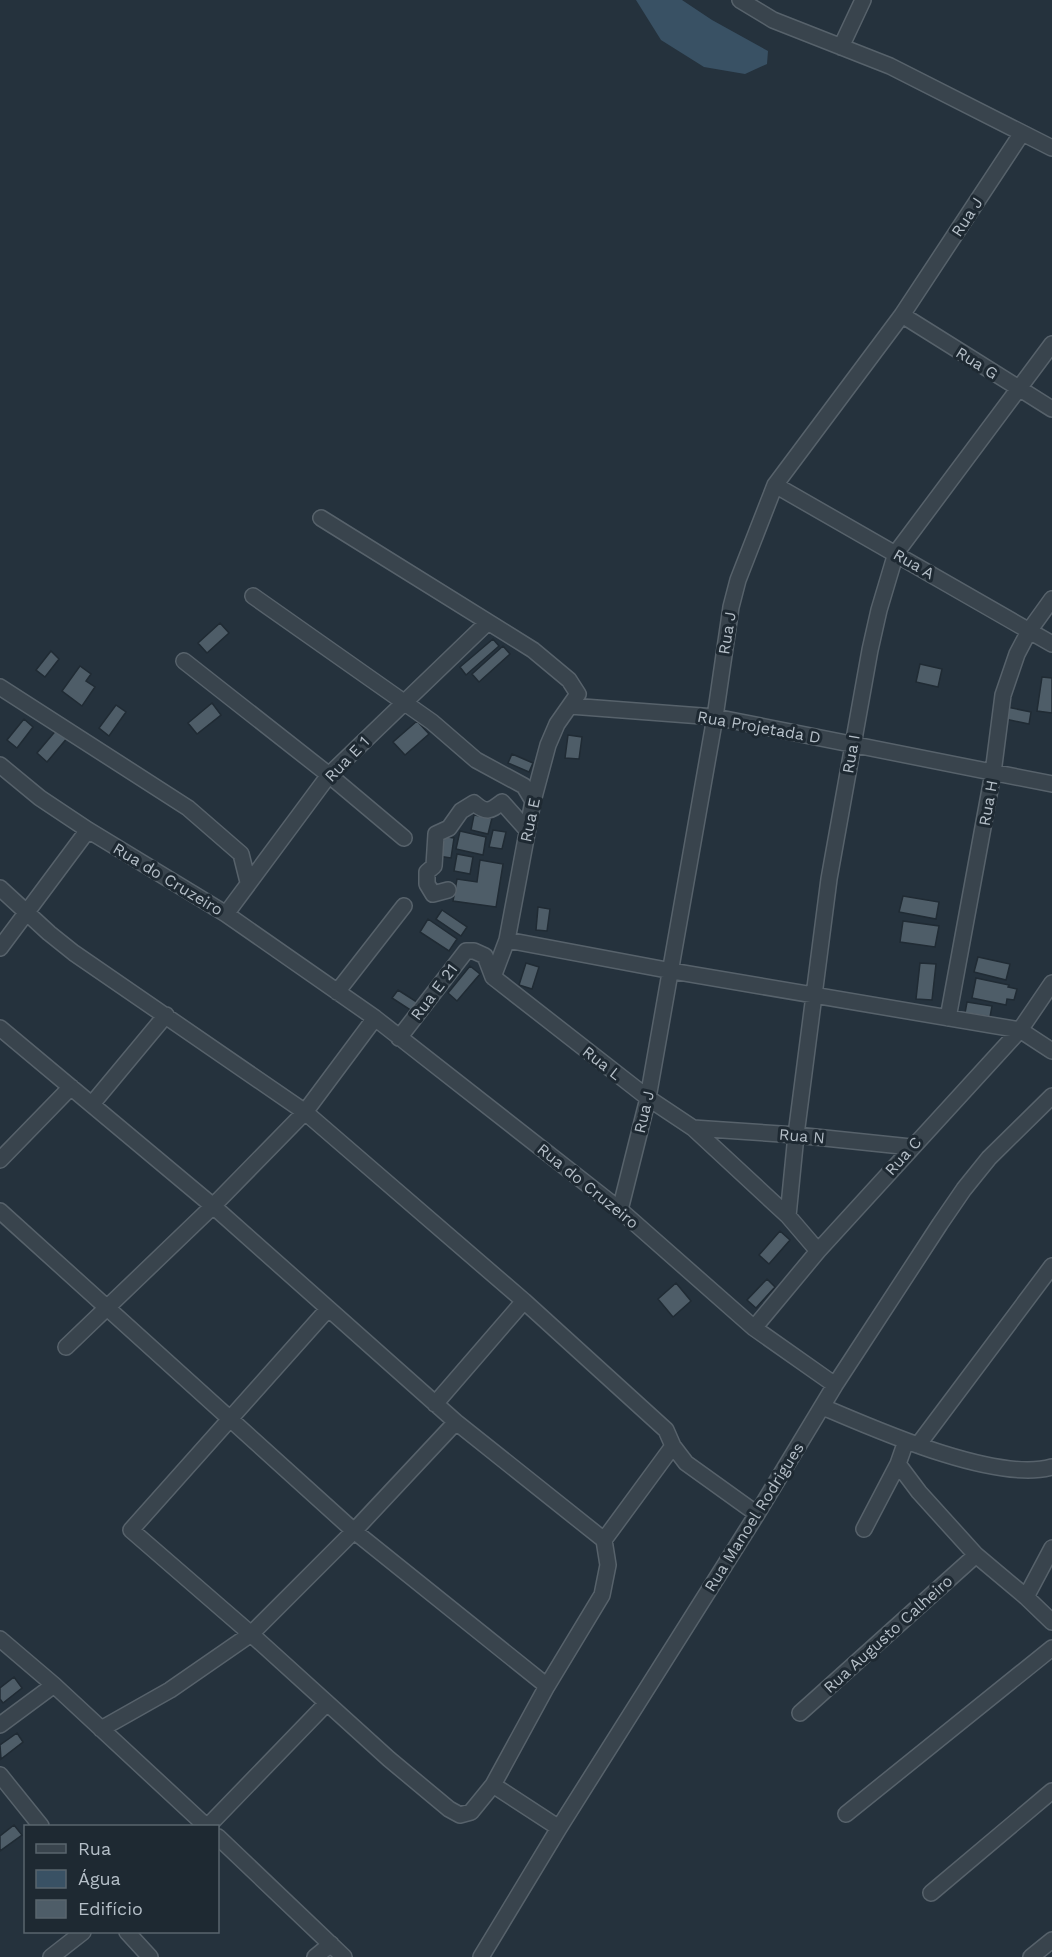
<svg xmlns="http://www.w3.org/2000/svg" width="1052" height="1957" font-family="'Work Sans',sans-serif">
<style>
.water{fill:#395164}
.building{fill:#4e5d68;stroke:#202b34;stroke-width:1.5}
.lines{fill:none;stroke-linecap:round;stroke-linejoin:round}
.minor-casing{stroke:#57626b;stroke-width:18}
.minor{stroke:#39444d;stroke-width:15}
.labels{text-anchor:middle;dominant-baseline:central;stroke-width:6;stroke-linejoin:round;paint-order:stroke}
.street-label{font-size:16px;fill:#b5bfc8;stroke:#1e2932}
</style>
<rect width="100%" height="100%" fill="#25323d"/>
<path class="water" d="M636 0H682L712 20 768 51 767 64 745 74 704 67 661 40Z"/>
<path class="building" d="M220 623 229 633 207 653 198 643Z
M493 639 499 646 466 675 460 667Z
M503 646 510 654 479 682 472 674Z
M51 651 59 659 45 677 36 670Z
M920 664 942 669 938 687 916 682Z
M80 666 91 674 86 681 95 687 82 706 62 691Z
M1042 677 1052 678V713L1037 711Z
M212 703 221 715 197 734 188 723Z
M116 705 126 712 109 736 99 728Z
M1007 707 1031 712 1029 724 1005 719Z
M24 719 33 727 17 748 7 740Z
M417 721 429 734 405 755 393 742Z
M58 728 68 737 47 762 37 753Z
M568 735 582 737 579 759 565 758Z
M512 754 533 763 529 772 508 763Z
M474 815 492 818 488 834 471 830Z
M493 830 506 832 502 849 489 847Z
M460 831 486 837 483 855 456 849Z
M441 836 454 838 451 858 438 856Z
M457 854 473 857 470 874 454 871Z
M480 860 503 864 496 907 453 901 457 879 477 882Z
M903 896 939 902 936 919 899 912Z
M538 907 550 909 547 931 536 930Z
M442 910 467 927 461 936 436 919Z
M428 919 457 939 449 951 420 932Z
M903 921 939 926 935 947 900 942Z
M978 957 1010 964 1006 980 974 972Z
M526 963 539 967 532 989 519 985Z
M920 963 936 964 932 1000 916 999Z
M470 966 480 974 457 1001 448 993Z
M976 978 1009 985 1008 987 1017 989 1014 1000 1007 999 1006 1005 972 998Z
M398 990 420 1004 415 1013 392 998Z
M967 1002 992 1006 990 1017 965 1013Z
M780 1231 790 1240 769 1264 759 1255Z
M767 1279 775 1287 756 1308 747 1300Z
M676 1283 691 1301 673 1317 658 1299Z
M14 1677 22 1688 3 1703 0 1699V1688Z
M17 1733 23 1742 1 1759 0 1745Z
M14 1825 22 1835 0 1851V1836Z"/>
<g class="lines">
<g class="minor-casing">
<path id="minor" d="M740 0 773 20 890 66 1052 148
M841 47 863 0
M902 315 1052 409
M775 485 1052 644
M321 518 533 650 569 680 578 694 557 724 548 745 533 801 507 940 493 977
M253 596 432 722 476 760 524 786 533 801
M184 661 329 775 404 838
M0 687 188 808 241 854 248 882
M570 706 715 717 1052 784
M0 765 40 798 88 830 226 914 375 1018 620 1210 754 1328 835 1385
M0 888 49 933 74 953 305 1112 524 1301 666 1430 673 1446 686 1463 757 1514
M448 890 433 894 427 884V872L434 866 436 834 449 828 461 811 474 803C487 814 490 811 502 802L527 830
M226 914 329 775 488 622
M507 940 672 971 1020 1030 1052 1051
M0 948 88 830
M493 977 648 1098 693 1128 788 1216 818 1251
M337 992 404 906
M948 1018 993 773 1003 695 1017 654 1029 631 1052 599
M0 1028 213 1206 456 1422 604 1540
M399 1038 466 951H474L485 956 493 977
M92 1104 166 1015
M693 1128 796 1135 911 1147
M0 1160 71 1087
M620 1210 648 1098 715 717 731 607 738 580 775 485 902 315 1022 133
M0 1211 354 1531 547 1686
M788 1216 796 1135 829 879 870 650 879 610 896 553 1052 344
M328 1309 131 1530 251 1634 389 1759 449 1809 460 1815 471 1812 493 1785 547 1686 602 1595 608 1565 604 1540 673 1446
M754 1328 818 1251 1020 1030 1052 983
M66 1347 213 1206 305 1112 375 1018
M435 1404 524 1301
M823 1407C877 1430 996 1483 1052 1467
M918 1445 1052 1266
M898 1464 919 1492 976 1555 1026 1597 1052 1622
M864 1529 898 1464 906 1441
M1026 1597 1052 1548
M0 1639 54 1685 206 1826
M800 1713 976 1555
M0 1725 54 1685
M101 1729 170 1690 251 1634 354 1531 456 1422
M0 1775 41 1826
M493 1785 559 1828
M846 1814 1052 1648
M208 1826 326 1704
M218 1837 344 1957
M931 1893 1052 1791
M127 1932 150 1957
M51 1957 83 1932
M315 1957 331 1944
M481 1957 559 1828 757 1514 835 1385 940 1224 964 1189 989 1158 1052 1096
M1031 1957 1052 1940"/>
</g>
<use href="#minor" class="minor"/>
</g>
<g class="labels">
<g class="street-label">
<text transform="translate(967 217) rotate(-57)">Rua J</text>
<text transform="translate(977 363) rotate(32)">Rua G</text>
<text transform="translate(914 564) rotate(30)">Rua A</text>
<text transform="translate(727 633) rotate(-81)">Rua J</text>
<text transform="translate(759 727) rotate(10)">Rua Projetada D</text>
<text transform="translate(851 754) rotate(-80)">Rua I</text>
<text transform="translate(347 759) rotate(-46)">Rua E 1</text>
<text transform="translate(988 803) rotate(-80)">Rua H</text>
<text transform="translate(530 820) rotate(-78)">Rua E</text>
<text transform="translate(168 879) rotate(31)">Rua do Cruzeiro</text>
<text transform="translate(434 992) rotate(-53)">Rua E 21</text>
<text transform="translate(602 1063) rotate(38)">Rua L</text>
<text transform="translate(644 1112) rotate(-77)">Rua J</text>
<text transform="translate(802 1136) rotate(5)">Rua N</text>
<text transform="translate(903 1156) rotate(-48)">Rua C</text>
<text transform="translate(588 1186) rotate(39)">Rua do Cruzeiro</text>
<text transform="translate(754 1517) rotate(-58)">Rua Manoel Rodrigues</text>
<text transform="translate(888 1634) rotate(-42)">Rua Augusto Calheiro</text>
</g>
</g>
<rect x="24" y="1825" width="195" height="108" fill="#1e2932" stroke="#5a656e" stroke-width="1.5"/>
<rect x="36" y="1844" width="30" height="9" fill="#39444d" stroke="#5a656e" stroke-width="1.5"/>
<text x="78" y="1855" font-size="18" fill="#b5bfc8">Rua</text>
<rect x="36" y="1870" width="30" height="18" fill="#395164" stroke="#5a656e" stroke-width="1.5"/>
<text x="78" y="1885" font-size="18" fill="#b5bfc8">Água</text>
<rect x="36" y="1900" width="30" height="18" fill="#4e5d68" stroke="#5a656e" stroke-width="1.5"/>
<text x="78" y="1915" font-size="18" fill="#b5bfc8">Edifício</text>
</svg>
